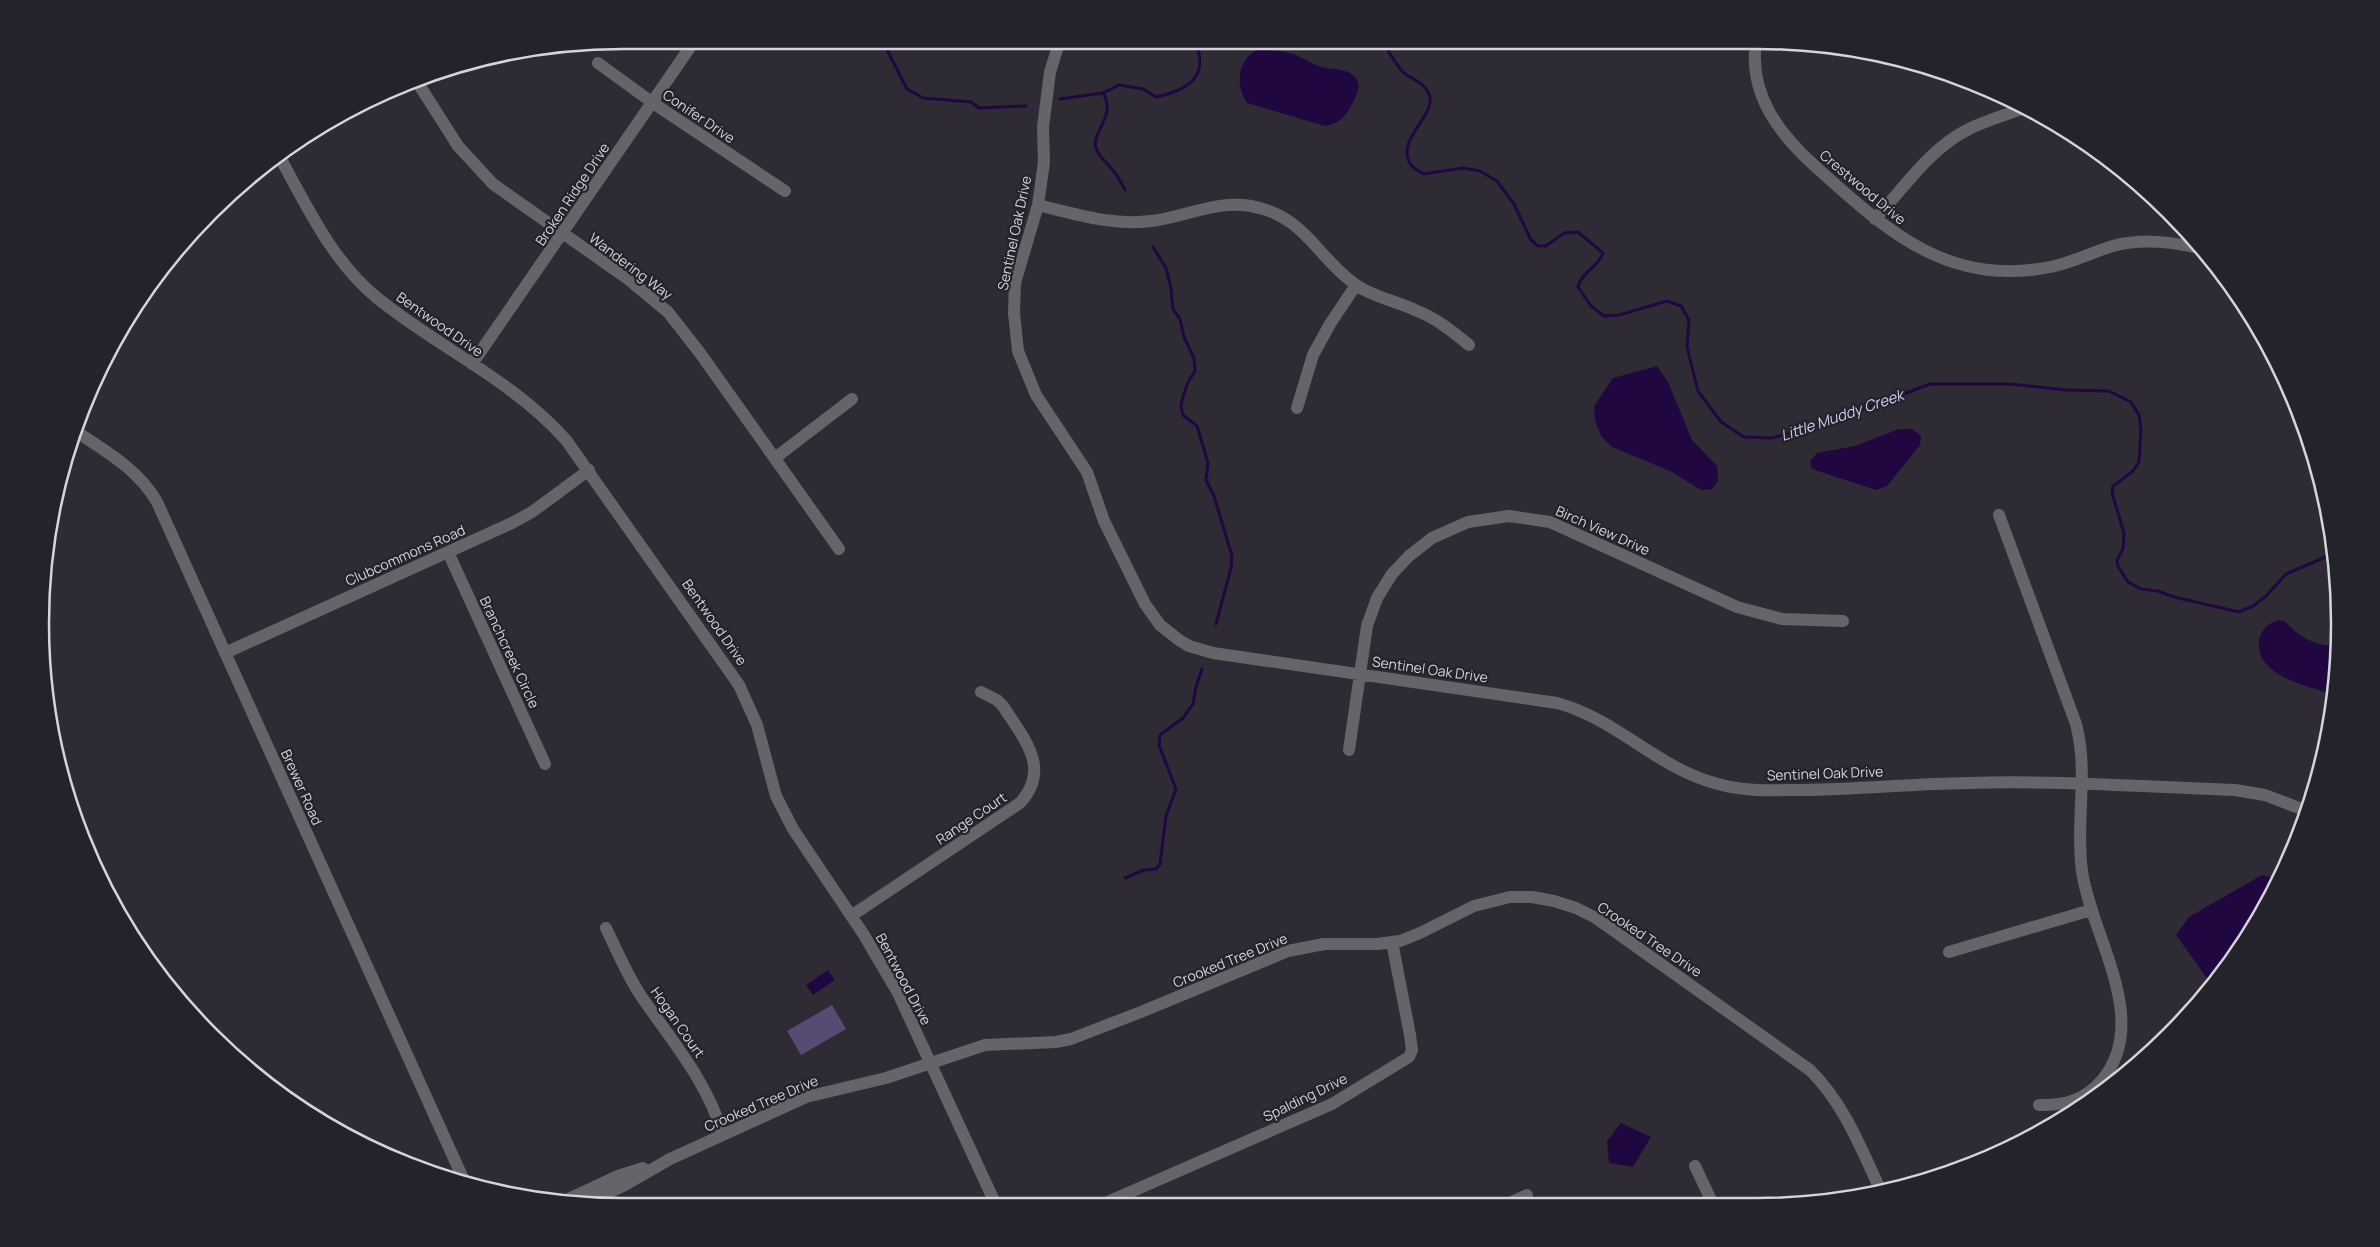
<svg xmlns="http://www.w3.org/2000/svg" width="2380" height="1247" font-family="Manrope,sans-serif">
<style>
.green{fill:#574b73}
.water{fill:#200740}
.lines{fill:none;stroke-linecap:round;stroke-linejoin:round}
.stream{stroke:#200740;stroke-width:3}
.minor{stroke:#656469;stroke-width:12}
.labels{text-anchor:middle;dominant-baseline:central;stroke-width:4.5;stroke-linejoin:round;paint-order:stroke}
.street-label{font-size:14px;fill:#d5d4da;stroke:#24222b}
.water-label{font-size:15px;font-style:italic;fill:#d7cdf2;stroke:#24222b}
.rim{fill:none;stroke:#d5d4da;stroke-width:2.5}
</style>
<rect width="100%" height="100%" fill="#2e2b35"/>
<path class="green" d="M832 1005 846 1029 801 1055 787 1031Z"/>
<path class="water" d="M1259 49C1269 50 1280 51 1290 53 1301 56 1311 64 1322 67 1333 70 1347 68 1355 77 1362 84 1357 95 1353 102 1346 116 1341 123 1325 126L1247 103C1235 84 1237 59 1259 49Z
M1657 366 1668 382 1692 440 1717 466 1718 481 1712 489 1701 490 1670 471 1612 447 1601 436 1595 420 1594 406 1613 378Z
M1899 429H1912L1921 436 1920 445 1887 486 1876 490 1812 469 1810 461 1817 453 1855 446Z
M2278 620 2286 622C2297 637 2320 648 2338 645L2339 662 2333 694C2309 687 2256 676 2259 642 2260 629 2268 624 2278 620Z
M2262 875 2280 880 2211 984 2176 935 2189 917Z
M828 970 835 980 813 995 806 985Z
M1621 1123 1651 1137 1633 1167 1609 1163 1607 1141Z"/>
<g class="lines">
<path class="stream" d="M882 40 907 89 923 98 971 102 979 108 1026 106
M1382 41C1388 50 1394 61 1401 70 1410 80 1423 80 1429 94 1438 115 1394 139 1411 165 1414 169 1420 172 1424 174L1463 168 1480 171 1497 181 1514 204 1531 240 1538 246H1546L1564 233 1578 232 1603 253C1599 267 1582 271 1578 287L1591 306 1604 316 1619 315 1667 301 1681 306 1689 320 1687 347 1698 391 1721 422 1744 437 1772 438 1846 416 1930 384H2010L2066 390 2109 391 2131 402 2139 415 2141 430 2139 462 2133 471 2113 486 2112 493 2124 533 2123 549 2117 560 2118 566 2128 582 2141 589 2158 591 2174 597 2239 612 2253 606 2266 596 2286 574 2335 553
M1103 93C1117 116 1091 132 1096 148 1099 158 1109 164 1115 173 1119 178 1122 184 1125 190
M1060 99 1103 93 1119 85 1143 89 1156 97C1189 90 1210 76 1195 41
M1153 247 1166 268 1171 288 1173 309 1180 319 1184 337 1194 358 1195 371 1188 382 1183 397 1181 406 1183 415 1197 426 1208 463 1206 480 1214 496 1232 556 1231 568 1216 624
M1125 878 1144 870 1156 869 1160 864 1166 816 1176 789 1159 745 1160 735 1183 718 1193 704 1196 687 1202 669"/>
<path class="minor" d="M1060 40 1050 72 1043 127 1044 162 1038 205 1015 283 1014 313 1018 351 1036 395 1087 472 1104 521 1145 604 1160 625 1179 640 1189 646 1213 653 1557 703C1617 719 1658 769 1718 784 1746 792 1775 790 1804 790 1859 789 1913 784 1967 783 2056 780 2146 787 2235 790L2265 795 2307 811
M1741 41 1755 46
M1756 41C1748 95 1780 135 1817 168 1889 233 1951 289 2055 266 2075 261 2093 252 2113 246 2143 238 2173 242 2203 249
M598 63 653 103 785 191
M416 80 458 146 493 184 628 279 668 312 700 353 839 549
M278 154C306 204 331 260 376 297 437 347 513 380 566 440L739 685 757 725 776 796 793 829 864 935 898 993 996 1205
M1038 205C1075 214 1113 226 1151 221 1185 217 1216 200 1251 206 1306 216 1316 257 1356 285 1373 297 1396 301 1415 310 1436 318 1452 331 1469 345
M1875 219C1904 188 1930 148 1969 129 1987 120 2007 115 2026 107
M472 364 695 40
M1297 408 1313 355 1330 324 1356 285
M74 430C105 451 138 469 157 502L466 1185
M775 458 852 399
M1999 515 2076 724C2089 773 2075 822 2082 871 2091 936 2152 1020 2102 1080 2085 1100 2064 1106 2039 1105
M448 552 545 764
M225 653 512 523 532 512 589 470
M1349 750 1367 626 1377 598 1392 574 1409 556 1432 538 1468 522 1509 516 1550 522 1737 607 1782 619 1843 621
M851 916 1020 803C1052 768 1023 738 1003 706L997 700 981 692
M606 928C617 951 627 975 641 996 672 1041 707 1081 723 1135
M1949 952 2091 910
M1695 1166 1712 1202
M562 1202 618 1176 643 1168
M1510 1203 1527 1195
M1103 1204 1332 1104 1409 1057 1412 1050 1410 1035 1392 942
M581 1205 623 1186 670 1159 806 1097 886 1078 985 1045 1056 1042 1071 1039 1141 1012 1288 951 1324 944H1377L1400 941 1420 933 1474 906 1510 897H1532L1554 901 1576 908 1596 918 1810 1070C1844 1104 1860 1146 1880 1189"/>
</g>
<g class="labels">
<g class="street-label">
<text transform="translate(699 116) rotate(34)">Conifer Drive</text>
<text transform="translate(1863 187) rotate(40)">Crestwood Drive</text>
<text transform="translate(572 194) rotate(-56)">Broken Ridge Drive</text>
<text transform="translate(1014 233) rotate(-78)">Sentinel Oak Drive</text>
<text transform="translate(631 266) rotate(37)">Wandering Way</text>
<text transform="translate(440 324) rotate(35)">Bentwood Drive</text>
<text transform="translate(1603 530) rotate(24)">Birch View Drive</text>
<text transform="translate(405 555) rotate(-24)">Clubcommons Road</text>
<text transform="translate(715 622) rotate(55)">Bentwood Drive</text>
<text transform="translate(510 652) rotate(65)">Branchcreek Circle</text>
<text transform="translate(1430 669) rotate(8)">Sentinel Oak Drive</text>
<text transform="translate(1825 773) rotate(-2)">Sentinel Oak Drive</text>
<text transform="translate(302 787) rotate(66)">Brewer Road</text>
<text transform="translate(971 818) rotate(-34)">Range Court</text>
<text transform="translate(1650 939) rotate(34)">Crooked Tree Drive</text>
<text transform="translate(1230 960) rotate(-22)">Crooked Tree Drive</text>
<text transform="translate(904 979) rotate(62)">Bentwood Drive</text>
<text transform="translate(678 1022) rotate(55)">Hogan Court</text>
<text transform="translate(1305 1097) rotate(-26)">Spalding Drive</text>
<text transform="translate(761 1103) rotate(-23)">Crooked Tree Drive</text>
</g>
<g class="water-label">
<text transform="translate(1842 415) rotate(-19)">Little Muddy Creek</text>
</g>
</g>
<path d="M0 0H2380V1247H0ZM623 49H1757A574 574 0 0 1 2331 623V624A574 574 0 0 1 1757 1198H623A574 574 0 0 1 49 624V623A574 574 0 0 1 623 49Z" fill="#24222b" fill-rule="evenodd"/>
<path class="rim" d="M623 49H1757A574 574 0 0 1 2331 623V624A574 574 0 0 1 1757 1198H623A574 574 0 0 1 49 624V623A574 574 0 0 1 623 49Z"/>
</svg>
